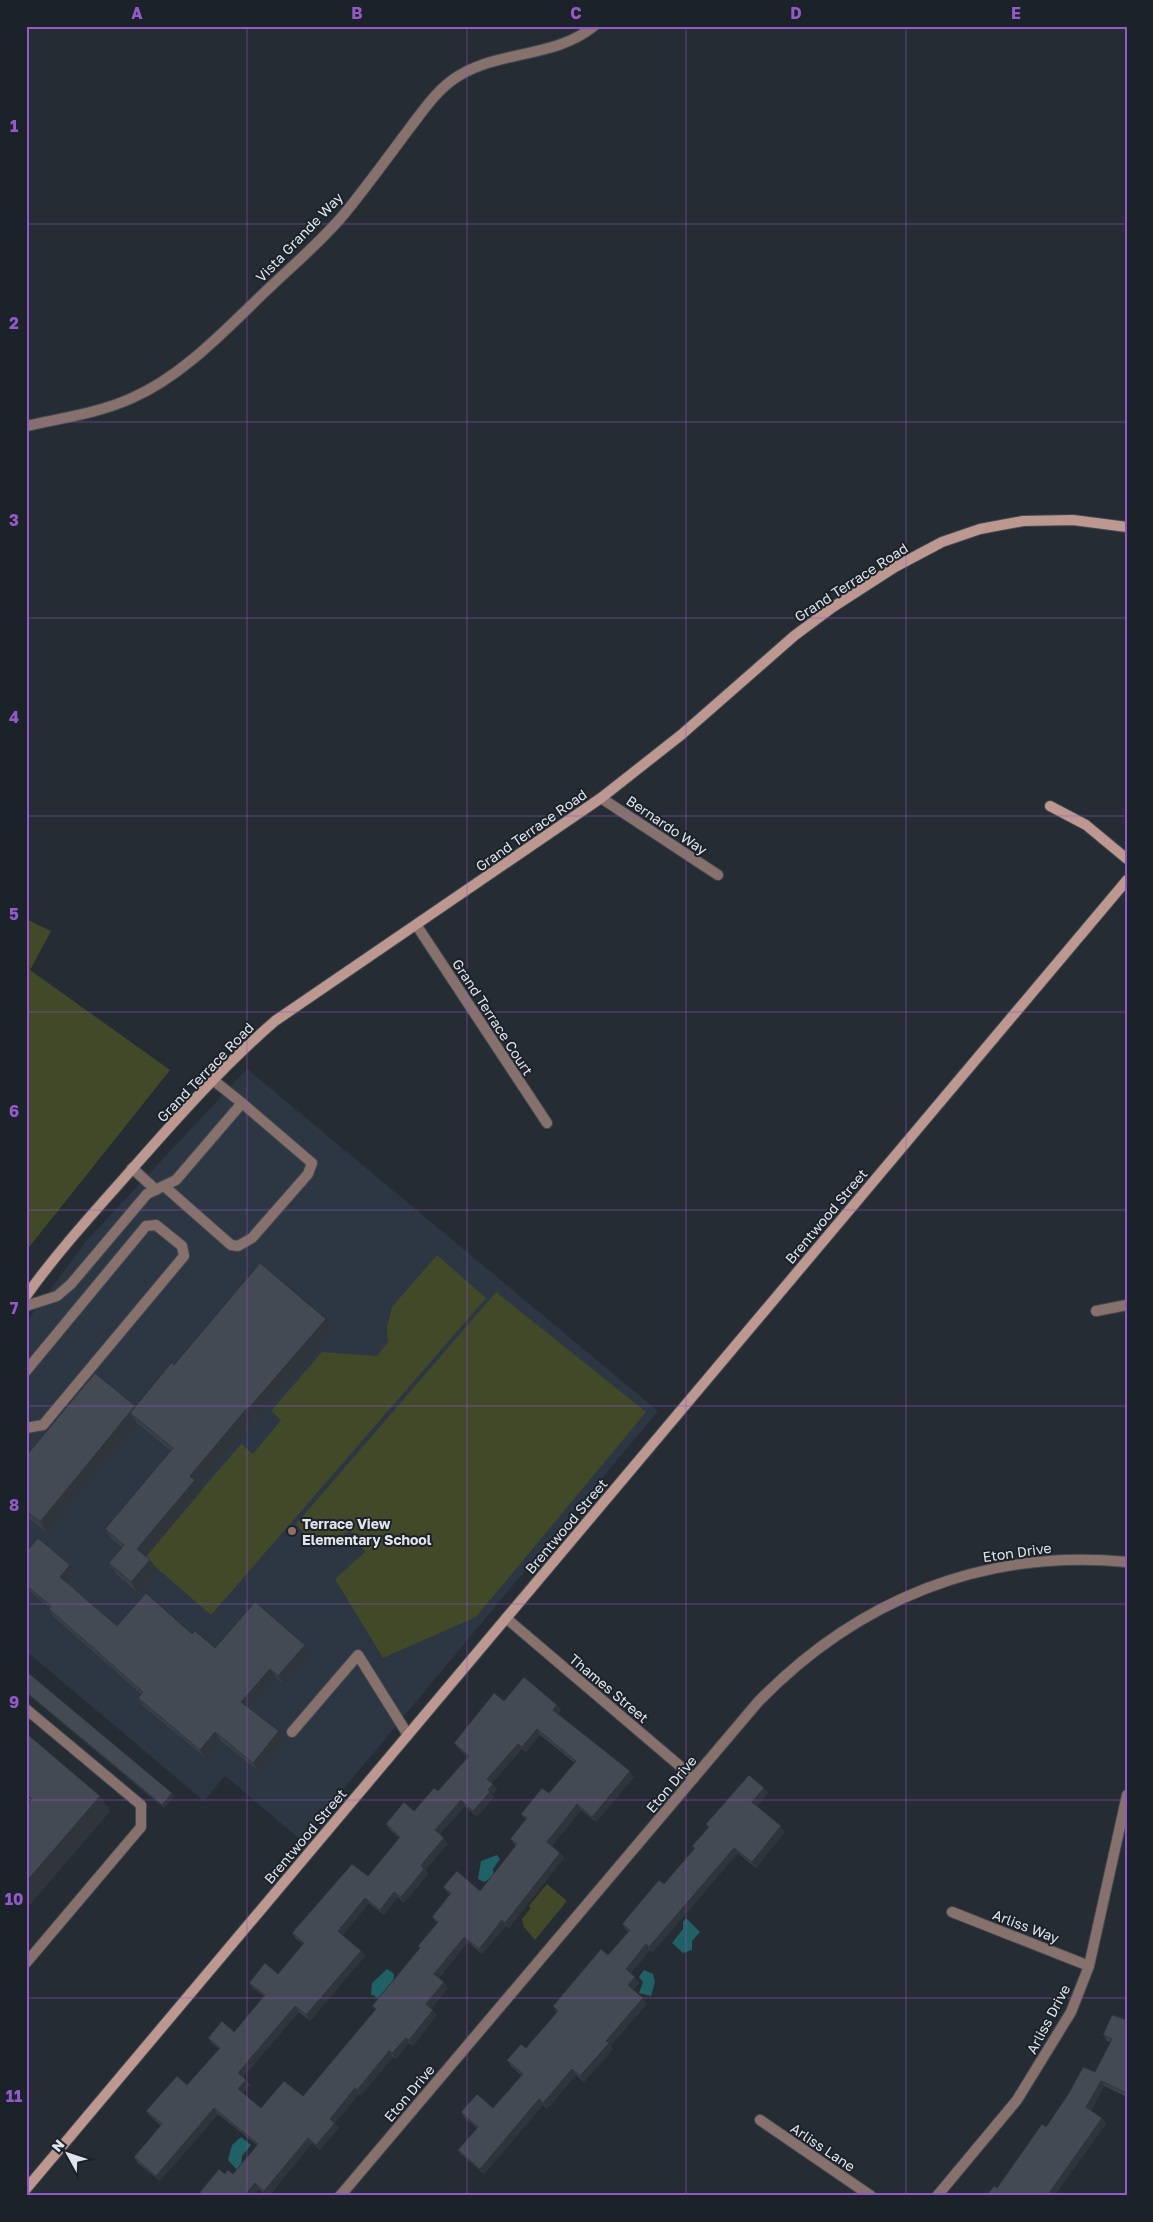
<svg xmlns="http://www.w3.org/2000/svg" width="1153" height="2222" font-family="'Golos Text',sans-serif">
<style>
.built{fill:#2d3643}
.green{fill:#414929}
.water{fill:#1f6164}
.lines{fill:none;stroke-linecap:round;stroke-linejoin:round}
.lane-casing{stroke:#444a51;stroke-width:12}
.street-casing{stroke:#444a51;stroke-width:12}
.secondary-casing{stroke:#444a51;stroke-width:12}
.lane{stroke:#87716d;stroke-width:10}
.street{stroke:#87716d;stroke-width:10}
.secondary{stroke:#bc9891;stroke-width:10}
.wall{fill:#3a4048;fill-rule:evenodd}
.shaded-wall{fill:#30343b}
.building{fill:#444a54;stroke:#30343b;fill-rule:evenodd}
.grid{fill:none;stroke:#945aca;stroke-width:1;stroke-opacity:0.55}
.education-dot{fill:#8d6e63;stroke:#1c222a;stroke-width:2}
.labels{text-anchor:middle;dominant-baseline:central;stroke-width:4;stroke-linejoin:round;paint-order:stroke}
.street-label{font-size:14px;fill:#e1e5eb;stroke:#1c222a}
.poi-label{font-size:14px;font-weight:bold;fill:#e1e5eb;stroke:#1c222a;text-anchor:start}
.neatline{fill:none;stroke:#945aca;stroke-width:2}
.grid-label{font-size:16px;text-anchor:middle;font-weight:bold;fill:#945aca}
</style>
<rect width="100%" height="100%" fill="#262c34"/>
<path class="built" d="M247 1069 658 1411 301 1840 225 1776 204 1801 26 1651V1322L88 1239Z"/>
<path class="green" d="M26 919 51 931 30 970 170 1070 26 1251Z
M437 1255 486 1298 211 1615 144 1557 241 1444 253 1454 281 1420 271 1411 322 1352 377 1356 388 1342 387 1327 392 1307Z
M496 1292 646 1412 476 1617 383 1658 335 1579 365 1552 350 1531 327 1544 309 1541 296 1524Z
M547 1884 567 1901 535 1940 524 1927 522 1919 531 1908 529 1906Z"/>
<path class="water" d="M497 1855 500 1859 493 1869 494 1876 484 1882 478 1879 481 1861Z
M686 1918 700 1932 692 1941V1950L683 1953 672 1943 683 1929V1922Z
M387 1969 394 1974C394 1985 387 1992 378 1998L371 1994 372 1983Z
M644 1970 653 1974 655 1982 651 1996 639 1993 643 1982 639 1977Z
M241 2137 251 2145 242 2156 241 2169 238 2171 228 2160 232 2145Z"/>
<g class="lines">
<g class="lane-casing">
<path id="lane" d="M213 1080 242 1103
M132 1168 156 1190
M26 1306 57 1296 71 1284 147 1194 176 1180 242 1103 312 1163 308 1174 252 1238 238 1246 231 1245 164 1186
M26 1371 146 1226 156 1225 182 1246 184 1256 43 1425 26 1428
M26 1709 141 1805V1827L26 1963
M292 1732 358 1655 408 1735"/>
</g>
<g class="street-casing">
<path id="street" d="M26 426C62 418 99 413 132 398 184 375 226 329 267 290 293 265 322 241 345 213 367 186 388 157 409 129 422 112 434 94 451 81 493 49 553 60 594 26
M601 798 718 875
M417 926 547 1123
M1096 1311 1127 1305
M506 1618 694 1778
M952 1912 1089 1966
M760 2120 871 2196
M340 2196 758 1702C857 1600 984 1548 1127 1562
M937 2196 1017 2100 1071 2012 1089 1966 1127 1795"/>
</g>
<g class="secondary-casing">
<path id="secondary" d="M1050 806 1086 825 1127 859
M26 1296C58 1251 96 1210 133 1168 178 1117 223 1066 275 1021L601 798 681 735 794 636 833 607 895 567 942 542 980 529 1023 521 1073 520 1127 527
M26 2189 1127 880"/>
</g>
<use href="#lane" class="lane"/>
<use href="#street" class="street"/>
<use href="#secondary" class="secondary"/>
</g>
<path class="wall" d="M334 1329 257 1418 255 1417 199 1485 202 1490 146 1557 150 1560 157 1570 138 1593 116 1574 109 1563 122 1547 112 1539 105 1529 171 1451 137 1423 47 1533 26 1516V1456L135 1407 174 1365Z
M26 1552 76 1573 68 1583 117 1626 192 1634 215 1648 310 1653 284 1684 276 1677 249 1708 285 1740 259 1771 221 1741 206 1758 143 1706 138 1698 141 1694 54 1617 49 1609 50 1608 26 1588Z
M26 1671 172 1793 174 1796 164 1808 26 1693Z
M504 1701 557 1705 561 1710 558 1714 634 1777 596 1822 581 1810 552 1846 564 1858 509 1928 506 1926 482 1954 468 1942 439 1978 448 1988 431 2008 437 2015 413 2046 409 2043 396 2059 393 2057 361 2095 359 2094 335 2123 339 2128 320 2150 312 2143 269 2196H267L259 2189 253 2196H202L200 2192 225 2174H233L257 2145 218 2114 160 2181 138 2163 134 2157 161 2126 150 2116 146 2111 187 2085 219 2049 212 2043 208 2038 234 2032 264 1996 253 1988 249 1983 278 1974 303 1944 296 1939 292 1933 368 1876 399 1838 390 1830 386 1824 414 1811 438 1791 468 1757 458 1748 454 1743ZM540 1735 575 1763 549 1793 521 1814 526 1820 510 1839 516 1846 480 1891 443 1887 450 1895 432 1917 437 1923 418 1946 420 1948 372 2006 376 2010 303 2096 261 2108 243 2093 250 2085 246 2080 243 2077 299 2012 310 2021 365 1956 361 1951 343 1935 369 1903 384 1915 398 1897 404 1903 428 1874 425 1870 448 1844 440 1834 465 1806 477 1817 494 1797 492 1794 497 1789 492 1783 522 1749 526 1752Z
M26 1733 100 1796 110 1811 26 1909V1805L29 1802 26 1800Z
M764 1788 768 1793 757 1806 785 1832 756 1868 738 1853 653 1952 650 1950 631 1973 639 1983 633 1990 647 2004 610 2046 613 2049 584 2082 576 2075 547 2109 543 2105 484 2174 462 2155 458 2150 477 2128 465 2118 461 2112 493 2108 522 2076 511 2066 507 2060 526 2048 557 2012 553 2006 608 1955 629 1932 626 1929 622 1924 664 1884 694 1849 692 1846 708 1828 706 1824Z
M1127 2020V2097L1104 2086 1091 2111 1102 2118 1106 2124 1054 2196H986L997 2188 1046 2127 1095 2072 1111 2042 1107 2041 1103 2035Z"/>
<path class="shaded-wall" d="M326 1319 334 1329 257 1418 249 1408Z
M135 1406 142 1417 130 1413 137 1423 47 1533 40 1522Z
M248 1407 255 1417 199 1485 202 1490 144 1559 137 1549 190 1476Z
M150 1560 157 1570 138 1593 131 1582Z
M70 1565 76 1573 66 1585 60 1577Z
M305 1645 310 1653 284 1684 278 1676Z
M270 1669 276 1677 247 1710 241 1702Z
M557 1705 561 1710 556 1716 553 1710Z
M537 1729 540 1735 526 1752 522 1747Z
M279 1731 285 1740 259 1771 253 1763Z
M215 1732 221 1741 206 1758 200 1750Z
M518 1744 522 1749 491 1784 487 1779Z
M630 1771 634 1777 596 1822 592 1817Z
M493 1784 497 1789 492 1794 494 1797 477 1817 473 1811 488 1790Z
M764 1788 768 1793 756 1808 752 1802Z
M172 1793 174 1796 164 1808 162 1805Z
M100 1796 110 1811 26 1909V1882Z
M461 1800 465 1806 439 1835 435 1830Z
M577 1804 581 1810 551 1847 547 1842Z
M781 1826 785 1832 756 1868 752 1862Z
M444 1838 448 1844 425 1870 428 1874 404 1903 401 1897 421 1865Z
M734 1848 738 1853 653 1952 649 1947Z
M560 1853 564 1858 509 1928 505 1923Z
M394 1892 398 1897 384 1915 380 1910Z
M365 1898 369 1903 342 1936 338 1931Z
M502 1920 506 1926 482 1954 479 1949Z
M464 1937 468 1942 438 1979 434 1974Z
M646 1944 650 1950 630 1974 626 1969Z
M361 1951 365 1956 310 2021 306 2015Z
M635 1977 639 1983 632 1991 628 1985Z
M444 1982 448 1988 430 2010 426 2004Z
M643 1998 647 2004 610 2046 613 2049 584 2082 580 2076 606 2041Z
M295 2006 299 2012 242 2078 238 2073Z
M433 2010 437 2015 413 2046 409 2040Z
M406 2038 409 2043 396 2059 392 2053Z
M389 2051 393 2057 361 2095 357 2090Z
M572 2069 576 2075 547 2109 543 2103Z
M246 2080 250 2085 242 2095 238 2089Z
M1101 2081 1104 2086 1090 2113 1086 2107Z
M355 2088 359 2094 335 2123 339 2128 320 2150 316 2145 330 2119Z
M539 2099 543 2105 484 2174 480 2169Z
M214 2108 218 2114 160 2181 156 2176Z
M1102 2118 1106 2124 1054 2196H1047Z
M308 2138 312 2143 269 2196H268L264 2191Z
M255 2183 259 2189 253 2196H244Z"/>
<path class="building" d="M260 1263 326 1319 249 1408 248 1407 190 1476 195 1480 137 1549 150 1560 131 1582 109 1563 124 1545 105 1529 173 1448 130 1413 172 1362 174 1365Z
M95 1373 135 1406 40 1522 26 1511V1456Z
M38 1538 70 1565 60 1577 117 1626 146 1593 192 1634 195 1631 215 1648 255 1602 305 1645 278 1676 270 1669 241 1702 279 1731 253 1763 215 1732 200 1750 138 1698 143 1692 49 1609 51 1606 26 1585V1552Z
M26 1671 172 1793 162 1805 26 1692Z
M524 1677 557 1705 553 1710 630 1771 592 1817 577 1804 547 1842 560 1853 505 1923 502 1920 479 1949 464 1937 434 1974 444 1982 426 2004 433 2010 409 2040 406 2038 392 2053 389 2051 357 2090 355 2088 330 2119 335 2123 316 2145 308 2138 264 2191 255 2183 244 2196H204L200 2192 219 2169 225 2174 228 2170 233 2174 258 2144 214 2108 156 2176 134 2157 162 2124 146 2111 177 2076 187 2085 220 2048 208 2038 222 2021 234 2032 265 1995 249 1983 265 1963 278 1974 304 1943 292 1933 352 1864 368 1876 400 1837 386 1824 404 1802 414 1811 434 1788 438 1791 469 1756 454 1743 494 1693 504 1701ZM537 1729 576 1761 549 1793 542 1788 521 1814 527 1818 510 1839 517 1844 480 1891 457 1871 443 1887 451 1893 432 1917 438 1922 418 1946 420 1948 372 2006 376 2009 303 2096 284 2081 261 2108 238 2089 246 2080 238 2073 295 2006 306 2015 361 1951 338 1931 365 1898 380 1910 394 1892 401 1897 424 1869 421 1865 444 1838 435 1830 461 1800 473 1811 490 1792 488 1790 493 1784 487 1779 518 1744 522 1747Z
M26 1733 100 1796 26 1882V1805L32 1799 26 1794Z
M749 1775 764 1788 752 1802 781 1826 752 1862 734 1848 649 1947 646 1944 626 1969 635 1977 628 1985 643 1998 606 2041 609 2043 580 2076 572 2069 543 2103 539 2099 480 2169 458 2150 478 2127 461 2112 477 2094 493 2108 523 2074 507 2060 521 2044 526 2048 558 2011 553 2006 601 1949 608 1955 630 1930 622 1924 659 1880 664 1884 695 1848 692 1846 709 1827 706 1824Z
M1112 2015 1127 2020V2093L1101 2081 1086 2107 1102 2118 1047 2196H986L994 2186 997 2188 1042 2124 1046 2127 1069 2093 1083 2067 1095 2072 1112 2039 1103 2035Z"/>
<path class="grid" d="M247 26V2196M467 26V2196M686 26V2196M906 26V2196M26 224H1127M26 422H1127M26 618H1127M26 816H1127M26 1012H1127M26 1210H1127M26 1406H1127M26 1604H1127M26 1800H1127M26 1998H1127"/>
<circle class="education-dot" cx="292" cy="1531" r="5"/>
<g class="labels">
<g class="street-label">
<text transform="translate(299 237) rotate(-46)">Vista Grande Way</text>
<text transform="translate(851 582) rotate(-33)">Grand Terrace Road</text>
<text transform="translate(667 825) rotate(34)">Bernardo Way</text>
<text transform="translate(531 830) rotate(-35)">Grand Terrace Road</text>
<text transform="translate(493 1017) rotate(57)">Grand Terrace Court</text>
<text transform="translate(205 1072) rotate(-46)">Grand Terrace Road</text>
<text transform="translate(826 1216) rotate(-50)">Brentwood Street</text>
<text transform="translate(566 1526) rotate(-50)">Brentwood Street</text>
<text transform="translate(1017 1552) rotate(-8)">Eton Drive</text>
<text transform="translate(609 1688) rotate(40)">Thames Street</text>
<text transform="translate(671 1784) rotate(-50)">Eton Drive</text>
<text transform="translate(305 1836) rotate(-50)">Brentwood Street</text>
<text transform="translate(1026 1926) rotate(21)">Arliss Way</text>
<text transform="translate(1048 2019) rotate(-62)">Arliss Drive</text>
<text transform="translate(409 2093) rotate(-50)">Eton Drive</text>
<text transform="translate(823 2147) rotate(34)">Arliss Lane</text>
</g>
<g class="poi-label">
<text x="302" y="1523">Terrace View<tspan x="302" dy="16">Elementary School</tspan></text>
</g>
</g>
<rect width="1153" height="2222" fill="none" stroke="#1c222a" stroke-width="55"/>
<g transform="translate(68 2154) rotate(310)" stroke="#1c222a" stroke-width="4" paint-order="stroke">
<path d="M0-4L9 19L0 12L-9 19Z" fill="#e1e5eb"/>
<text y="-8" font-size="14" font-weight="bold" text-anchor="middle" fill="#e1e5eb">N</text>
</g>
<rect x="28" y="28" width="1098" height="2166" class="neatline"/>
<g class="grid-label">
<text x="137" y="19">A</text>
<text x="357" y="19">B</text>
<text x="576" y="19">C</text>
<text x="796" y="19">D</text>
<text x="1016" y="19">E</text>
<text x="14" y="132">1</text>
<text x="14" y="329">2</text>
<text x="14" y="526">3</text>
<text x="14" y="723">4</text>
<text x="14" y="920">5</text>
<text x="14" y="1117">6</text>
<text x="14" y="1314">7</text>
<text x="14" y="1511">8</text>
<text x="14" y="1708">9</text>
<text x="14" y="1905">10</text>
<text x="14" y="2102">11</text>
</g>
</svg>
